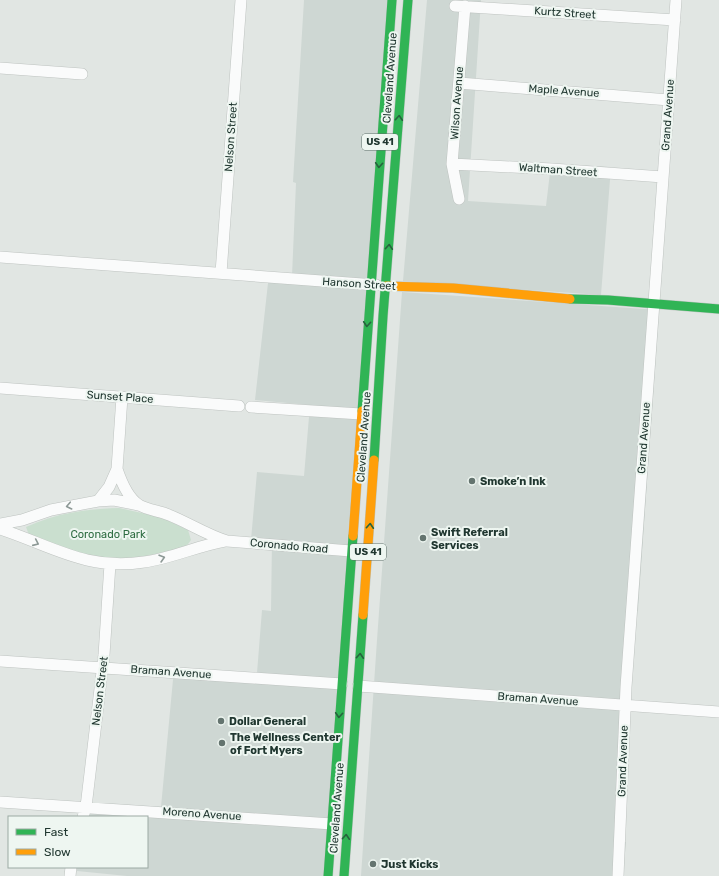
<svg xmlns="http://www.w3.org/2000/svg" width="719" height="876" font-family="Rubik,sans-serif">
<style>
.built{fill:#ced7d3}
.green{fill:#cadfcf}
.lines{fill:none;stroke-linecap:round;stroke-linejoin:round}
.street-casing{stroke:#bec3c0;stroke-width:12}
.fast-casing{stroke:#bdc4c0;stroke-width:10}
.slow-casing{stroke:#bdc4c0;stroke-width:10}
.street{stroke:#fafbfb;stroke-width:11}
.fast{stroke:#30b455;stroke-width:9}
.slow{stroke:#ff9f0a;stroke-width:9}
.oneway{stroke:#26633d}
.oneway2{stroke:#8d9996}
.poi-dot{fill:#64746f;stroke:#eef6f1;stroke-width:1.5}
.labels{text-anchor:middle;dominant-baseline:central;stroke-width:4;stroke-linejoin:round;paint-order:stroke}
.shield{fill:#eef6f1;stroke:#5e706a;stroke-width:1}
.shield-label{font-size:10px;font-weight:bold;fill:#203730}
.street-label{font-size:11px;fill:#203730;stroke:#eef6f1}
.poi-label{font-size:11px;font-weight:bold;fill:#203730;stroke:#eef6f1;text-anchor:start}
.park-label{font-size:11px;fill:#2d6c41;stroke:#eef6f1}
</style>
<rect width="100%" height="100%" fill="#e1e6e3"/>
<path class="built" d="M304 0H387L323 876H127L77 871V867H147V817H80V802L161 807 174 669 257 673 262 610 271 611 272 540H251L257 472 304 476 310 405 255 400 269 274 292 276 296 183 293 182Z
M427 0H481L468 201 546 206 551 164 611 167 601 295 403 281Z
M402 292 659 310 638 611 632 610 618 842H626L623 876H361L377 640Z"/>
<path class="green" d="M119 508 160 517 188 530 191 540 185 548 131 559 112 560 65 550 29 535 26 527C57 513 85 509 119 508Z"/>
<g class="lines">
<g class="street-casing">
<path id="street" d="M455 6 675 20
M0 68 82 74
M459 83 669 100
M452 164 552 169 663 177
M459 199 452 164 465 6
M0 257 376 285
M221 273 241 0
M0 388 239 406
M251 407 361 414
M117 469C121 481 128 498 139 505 148 510 160 511 169 515 189 523 207 535 227 541L351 551
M98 501 114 500 139 505
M0 524 22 520 51 510 98 501 109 487 117 469 122 397
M0 529C52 546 87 571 144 562 172 558 197 546 225 541
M0 661 342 684
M358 686 719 712
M0 802 332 824
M83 817 86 807 104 655 110 564
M70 876 71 867
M618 876 626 687 676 0"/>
</g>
<g class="fast-casing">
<path id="fast" d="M570 299 608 300 719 309
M362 411 392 0
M374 460 383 316 408 0
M328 876 353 536
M344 876 363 615"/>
</g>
<g class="slow-casing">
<path id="slow" d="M386 286 453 288 570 299
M353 536 362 411
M363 615 374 460"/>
</g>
<use href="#street" class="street"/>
<use href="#fast" class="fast"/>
<use href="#slow" class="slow"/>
</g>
<defs><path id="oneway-chevron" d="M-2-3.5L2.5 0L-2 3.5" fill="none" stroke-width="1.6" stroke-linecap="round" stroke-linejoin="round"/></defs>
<g class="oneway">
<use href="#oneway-chevron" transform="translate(399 118) rotate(-86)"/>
<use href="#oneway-chevron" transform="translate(379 165) rotate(94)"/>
<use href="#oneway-chevron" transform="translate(389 247) rotate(-86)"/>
<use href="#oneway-chevron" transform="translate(367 324) rotate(94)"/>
<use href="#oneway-chevron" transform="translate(370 526) rotate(-86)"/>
<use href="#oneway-chevron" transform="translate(360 656) rotate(-86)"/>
<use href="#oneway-chevron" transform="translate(339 715) rotate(94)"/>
<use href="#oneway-chevron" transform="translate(346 837) rotate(-86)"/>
</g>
<g class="oneway2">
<use href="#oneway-chevron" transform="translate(69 506) rotate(168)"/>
<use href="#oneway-chevron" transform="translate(36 543) rotate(24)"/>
<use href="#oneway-chevron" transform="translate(162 558) rotate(-16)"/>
</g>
<g class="poi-dot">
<circle cx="472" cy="481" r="4"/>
<circle cx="423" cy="538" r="4"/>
<circle cx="221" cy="721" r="4"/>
<circle cx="222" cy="743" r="4"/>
<circle cx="373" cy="864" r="4"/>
</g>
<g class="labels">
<g class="shield">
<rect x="362" y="134" width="36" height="16" rx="3"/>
<rect x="350" y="544" width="36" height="16" rx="3"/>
</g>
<g class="shield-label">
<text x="380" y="142">US 41</text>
<text x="368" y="552">US 41</text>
</g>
<g class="street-label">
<text transform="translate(565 13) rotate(4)">Kurtz Street</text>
<text transform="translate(390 78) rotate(-86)">Cleveland Avenue</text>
<text transform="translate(564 91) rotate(4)">Maple Avenue</text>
<text transform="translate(457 103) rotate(-86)">Wilson Avenue</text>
<text transform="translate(668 115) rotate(-86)">Grand Avenue</text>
<text transform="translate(231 137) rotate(-86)">Nelson Street</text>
<text transform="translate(558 170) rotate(4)">Waltman Street</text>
<text transform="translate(359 284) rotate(4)">Hanson Street</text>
<text transform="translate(120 397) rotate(4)">Sunset Place</text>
<text transform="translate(364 437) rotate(-86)">Cleveland Avenue</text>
<text transform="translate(644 438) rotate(-86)">Grand Avenue</text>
<text transform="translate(289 546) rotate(5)">Coronado Road</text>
<text transform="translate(171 672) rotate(4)">Braman Avenue</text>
<text transform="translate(100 691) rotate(-83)">Nelson Street</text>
<text transform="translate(538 699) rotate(4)">Braman Avenue</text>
<text transform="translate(623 761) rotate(-88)">Grand Avenue</text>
<text transform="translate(337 808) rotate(-86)">Cleveland Avenue</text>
<text transform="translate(202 814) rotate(4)">Moreno Avenue</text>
</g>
<g class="poi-label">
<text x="480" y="481">Smoke’n Ink</text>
<text x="431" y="532">Swift Referral<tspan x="431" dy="13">Services</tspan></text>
<text x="229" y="721">Dollar General</text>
<text x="230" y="737">The Wellness Center<tspan x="230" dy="13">of Fort Myers</tspan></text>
<text x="381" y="864">Just Kicks</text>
</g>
<g class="park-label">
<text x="108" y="534">Coronado Park</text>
</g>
</g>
<rect x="8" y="816" width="140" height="52" fill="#eef6f1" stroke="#9caaa4"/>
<rect x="16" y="829" width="20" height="6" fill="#30b455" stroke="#9caaa4"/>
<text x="44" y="836" font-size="12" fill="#203730">Fast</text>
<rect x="16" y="849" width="20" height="6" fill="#ff9f0a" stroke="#9caaa4"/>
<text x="44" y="856" font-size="12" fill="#203730">Slow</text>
</svg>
